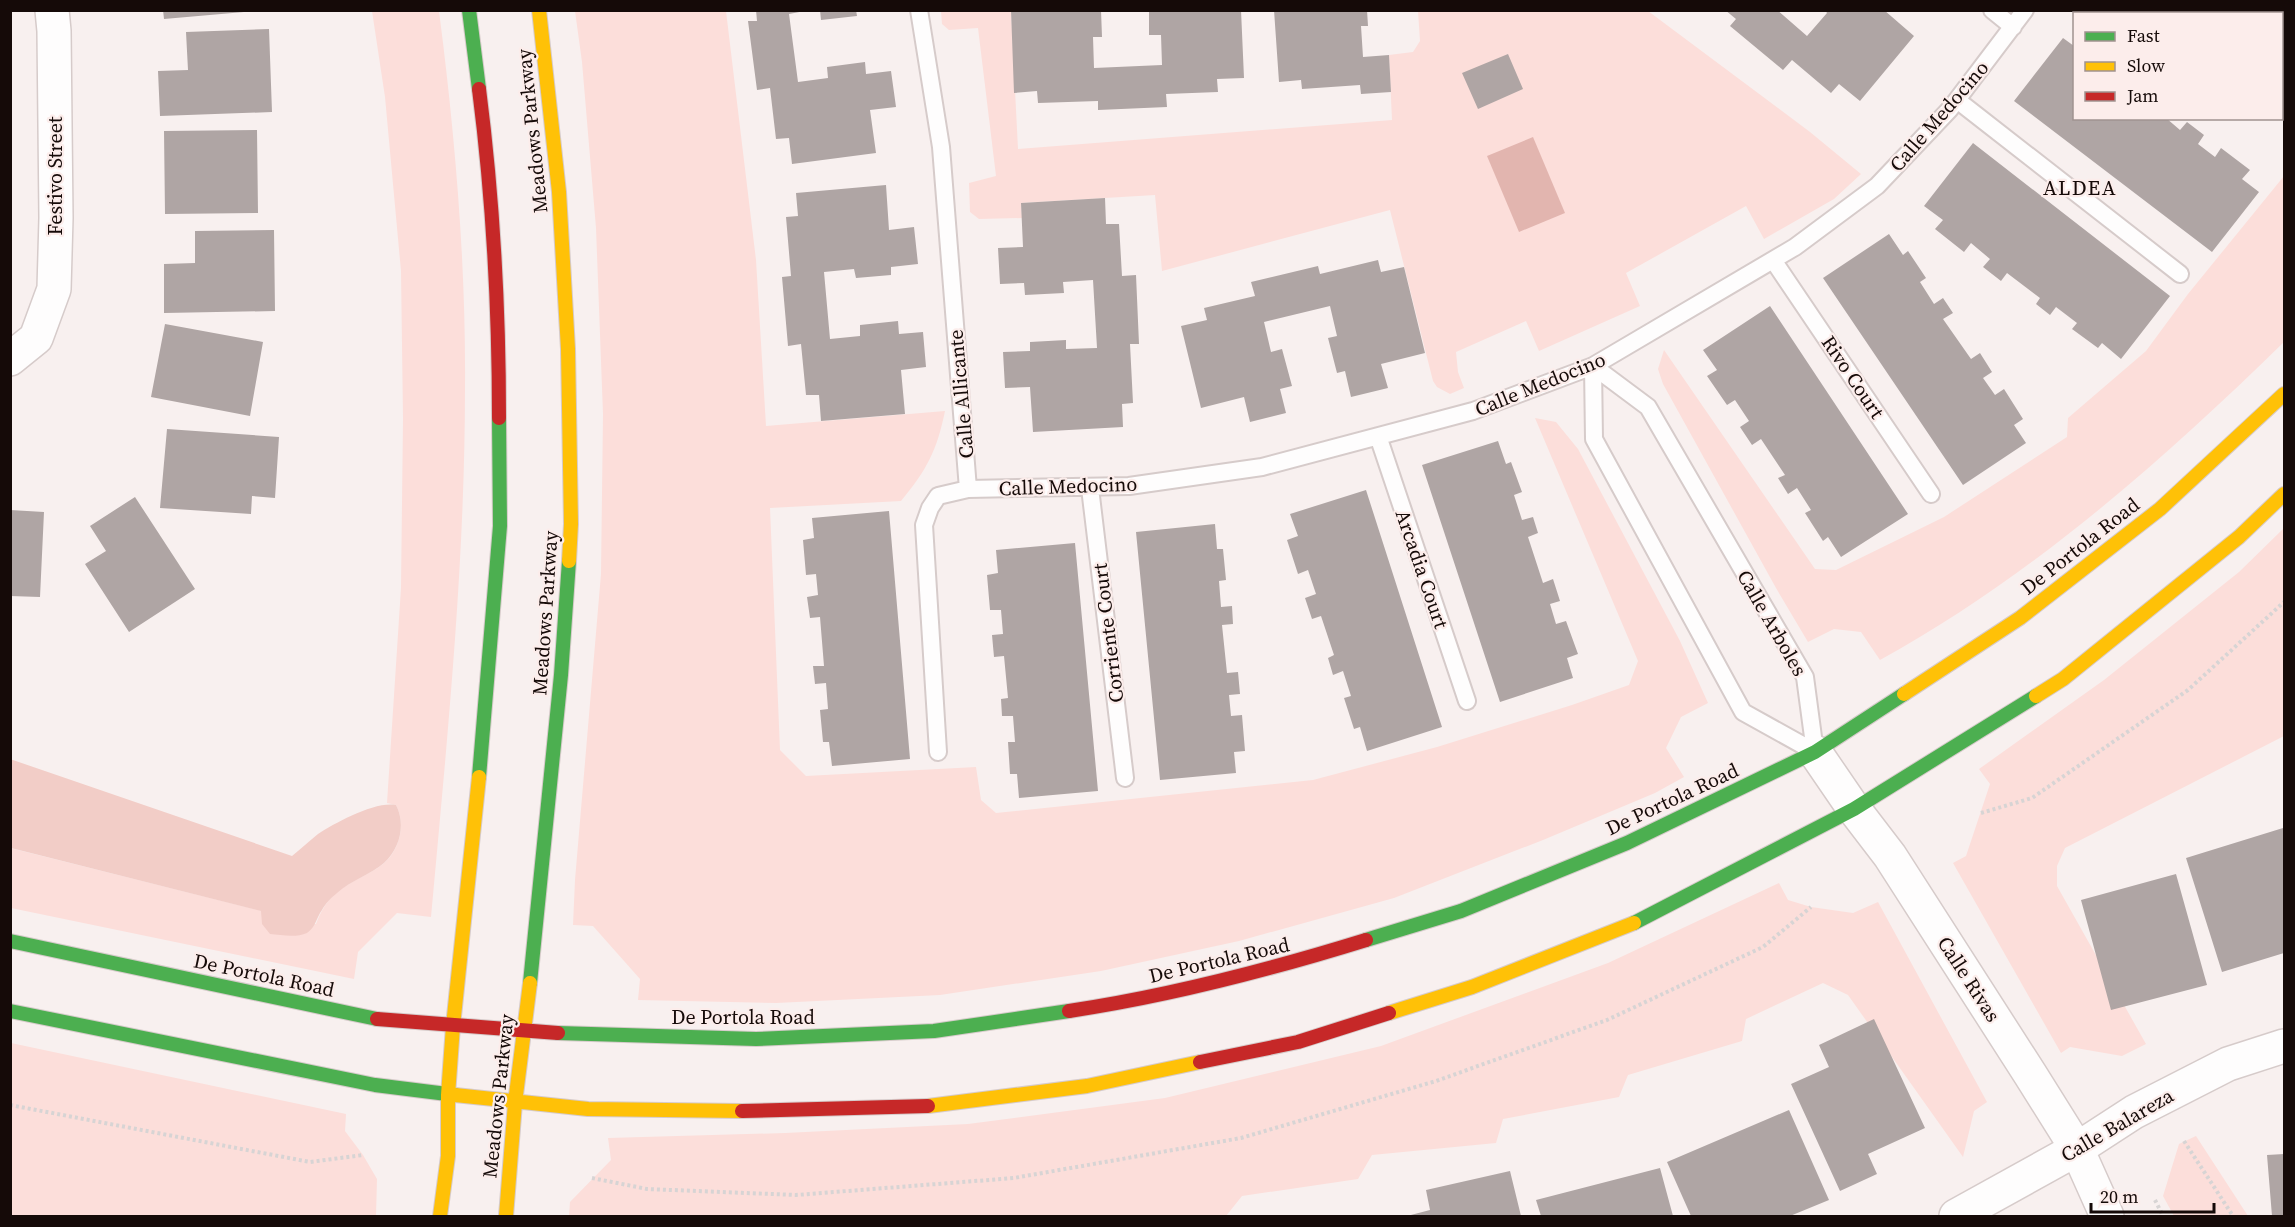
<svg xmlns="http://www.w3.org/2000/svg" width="2295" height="1227" font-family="'Source Serif 4',serif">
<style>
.green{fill:#fcdeda}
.forest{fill:#f2cdc7}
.water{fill:#e2b5af}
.building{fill:#afa5a4}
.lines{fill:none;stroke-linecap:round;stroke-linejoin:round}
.lane-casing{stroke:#d6cbca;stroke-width:20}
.street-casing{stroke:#d6cbca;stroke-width:36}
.fast-casing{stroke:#d6cbca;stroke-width:16}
.slow-casing{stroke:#d6cbca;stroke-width:16}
.jam-casing{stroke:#d6cbca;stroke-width:16}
.path{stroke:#d7d4d4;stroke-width:4;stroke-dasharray:3 3;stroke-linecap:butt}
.lane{stroke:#fefdfd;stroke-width:16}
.street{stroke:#fefdfd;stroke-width:33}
.fast{stroke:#4caf50;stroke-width:14}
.slow{stroke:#ffc107;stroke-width:14}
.jam{stroke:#c62828;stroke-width:14}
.labels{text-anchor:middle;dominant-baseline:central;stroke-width:4.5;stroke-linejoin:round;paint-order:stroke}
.street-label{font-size:20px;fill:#150a08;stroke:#fcedeb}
.neighbourhood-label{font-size:21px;letter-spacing:1.5px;fill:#150a08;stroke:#fcedeb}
</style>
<rect width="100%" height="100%" fill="#f8f0ef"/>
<path class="green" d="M372 11H439C455 135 466 262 465 388 465 565 447 741 431 917L397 913 358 952 354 979 11 908 10 848 262 911V924H316C320 913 326 902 336 893 350 881 369 875 383 864 400 850 406 824 396 805L387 803 401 588 403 419 401 271 385 97Z
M575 11H726L756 260 766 426 945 411C937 450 927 470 901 501L770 508 780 750 806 776 976 767 981 800 996 813 1313 780 1437 747 1572 705 1629 685 1638 661 1535 418 1556 422 1578 449 1680 641 1708 703 1681 717 1666 748 1684 777 1655 793 1543 840 1394 898 1239 941 1101 971 940 995 776 1003 638 1000 640 979 593 926 573 925 575 880 601 574 603 414 596 228 582 62Z
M941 11H1011L1018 149 1392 120 1389 55 1413 52 1420 41 1418 11H1648L1810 132 1861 174 1834 199 1764 239 1746 206 1626 273 1640 306 1539 351 1526 321 1456 352 1458 372 1464 388 1450 394 1437 387 1433 381 1390 210 1162 271 1155 195 1021 203 1022 218 979 219 970 212 969 183 996 176 978 28 949 30 942 24Z
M2284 176V342C2161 462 2031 577 1880 660L1861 632 1834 629 1808 642 1776 588 1663 384 1658 369 1664 350 1815 569 1836 570 1944 517 2067 437 2068 418 2146 351 2188 294Z
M2284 528V736L2065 848 2057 866V886L2146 1044 2122 1056 2070 1047 2061 1053 1953 863 1966 856 1990 784 1979 769 2104 680 2239 572Z
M1779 883 1788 900 1811 907 1853 913 1878 902 1987 1102 1974 1111 1963 1157 1848 995 1823 983 1746 1019 1742 1041 1628 1075 1619 1097 1503 1119 1496 1143 1372 1155 1358 1179 1242 1196 1226 1216H569L570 1202 611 1160 608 1138 785 1133 968 1124 1165 1098 1381 1046 1608 963Z
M11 1043 346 1114 345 1131 363 1155 377 1179 376 1216H11Z
M2196 1136 2248 1216H2174L2163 1196 2179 1144Z"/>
<path class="forest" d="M10 759 292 856C301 849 309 841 318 834 335 823 375 801 396 805 406 824 400 849 384 863 371 874 350 881 337 893 332 897 325 904 322 910 316 918 316 927 307 933 296 938 281 935 270 934L262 924 261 911 11 848Z"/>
<path class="water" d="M1533 137 1565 213 1519 232 1487 156Z"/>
<path class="building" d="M163 10H244V12L164 19Z
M756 10H810L789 14 798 82 828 78 827 67 865 62 866 74 891 71 896 107 870 110 876 153 792 164 789 138 776 139 770 88 757 90 748 21H757Z
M820 10H856L857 16 821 20Z
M1011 10H1101L1102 37H1093L1094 68 1162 65 1161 35H1149V10H1241L1244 78 1217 79 1218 92 1166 94 1167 107 1098 110V101L1038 103 1037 91 1014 93Z
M1274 10H1367L1368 26H1361L1363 57 1389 55 1391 92 1361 94 1360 85 1302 89 1301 80 1279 82Z
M1725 10H1777L1807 36 1827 13 1825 10H1884L1914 36 1860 101 1839 84 1831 93 1792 60 1783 70 1730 26 1736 19Z
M2109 10H2262L2267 14H2107Z
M2282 23 2284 25V121L2282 119Z
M269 29 272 112 160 116 158 71 188 70 186 32Z
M2063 38 2074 46V118H2166L2180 130 2187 122 2204 135 2198 144 2215 157 2221 148 2250 170 2242 179 2259 192 2212 252 2014 101Z
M1508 54 1523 89 1478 109 1462 73Z
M257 130 258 213 165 214 164 131Z
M1973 143 2170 296 2121 359 2102 343 2098 348 2072 329 2077 323 2056 307 2050 315 2036 304 2040 298 2007 273 2001 281 1983 267 1990 259 1971 243 1964 252 1935 229 1943 220 1924 206Z
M886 185 889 230 914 227 918 264 891 267V275L856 278 854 269 824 272 830 339 860 336V325L898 321 899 334 923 332 926 367 901 370 905 414 821 421 819 395H806L801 344 788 346 782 277 791 276 786 217 798 216 796 193Z
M1105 198 1106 224H1119L1122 276 1136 275 1139 344H1130L1133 403 1122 404 1123 427 1033 432 1030 387 1005 388 1003 352 1030 351V342L1066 340V349L1097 348 1093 280 1063 282 1064 293 1025 295 1024 283 1000 284 998 248 1023 247 1021 203Z
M274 230 275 311 164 313V264L195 263V231Z
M1889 234 1903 255 1908 251 1926 278 1920 282 1934 304 1943 298 1953 313 1943 319 1971 359 1980 353 1992 372 1983 378 1995 395 2004 389 2023 419 2014 425 2026 443 1963 485 1823 278Z
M1378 260 1381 272 1404 267 1425 353 1381 364 1388 388 1351 397 1345 371 1337 373 1328 338 1337 336 1330 306 1264 322 1271 352 1282 349 1292 386 1280 389 1286 413 1250 422 1244 397 1201 408 1181 326 1207 320 1204 308 1255 296 1251 282 1318 266 1320 274Z
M1770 306 1908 514 1841 557 1828 537 1823 541 1805 513 1811 510 1797 488 1788 494 1778 478 1785 475 1761 439 1752 445 1740 427 1749 421 1735 400 1727 405 1707 376 1717 370 1703 350Z
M165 324 263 342 250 416 151 397Z
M167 429 279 437 275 498 252 496 251 514 160 508Z
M1498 441 1506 464 1511 462 1522 492 1514 495 1522 520 1533 517 1538 533 1528 537 1543 583 1553 579 1560 601 1550 604 1556 624 1566 621 1578 654 1567 658 1573 678 1500 702 1422 465Z
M1366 490 1442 727 1367 751 1360 727 1354 729 1344 698 1351 696 1343 671 1333 675 1328 658 1334 655 1321 616 1312 619 1305 598 1316 594 1308 570 1298 574 1287 540 1298 536 1290 514Z
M135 497 195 589 129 632 85 564 106 551 90 526Z
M10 510 44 512 40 597 10 596Z
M889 511 910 759 832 766 829 742H823L820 710 828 709 826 683 815 684 813 666H824L820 617 810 618 807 597 818 595 816 574 806 575 803 540 814 538 812 518Z
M1215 524 1217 549H1223L1226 580 1219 581 1221 607 1232 606 1233 624 1222 625 1227 673 1238 672 1240 694 1229 695 1231 716 1242 715 1245 751 1234 752 1236 773 1160 780 1136 532Z
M1075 543 1098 791 1019 798 1017 774H1010L1008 742H1015L1013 716H1002L1001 699 1008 698 1004 656 994 657 992 635 1003 634 1001 610H990L987 575 998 573 996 550Z
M2283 828 2284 834V953L2222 972 2186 858Z
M2176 874 2207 985 2111 1010 2081 900Z
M1874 1019 1925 1128 1868 1154 1877 1174 1840 1191 1791 1084 1829 1067 1819 1045Z
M1789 1110 1829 1200 1790 1216H1691L1667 1162Z
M2284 1154V1216H2272L2267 1155Z
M1660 1168 1673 1216H1541L1536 1200Z
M1510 1171 1521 1216H1407L1430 1210 1426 1190Z"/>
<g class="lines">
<g class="lane-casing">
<path id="lane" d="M919 10 941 147 968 489
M1992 10 2013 27
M1957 100 2180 274
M1773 260 1931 494
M1593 366 1594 439 1743 712 1815 752
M1593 366 1648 407 1805 677 1815 752
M1378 436 1467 701
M1090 488 1125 778
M938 752 924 525 930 508 938 496 968 489 1129 486 1262 467 1473 411 1593 366 1795 247 1877 186 1950 109 2025 10"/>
</g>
<g class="street-casing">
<path id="street" d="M10 359 36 338 54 289 56 218 54 31 52 10
M1815 752 1854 809 1890 856 2030 1074 2077 1149 2107 1216
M1956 1216 2077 1149 2134 1112 2228 1064 2284 1046"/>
</g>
<g class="fast-casing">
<path id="fast" d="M469 10 479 89
M479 777 500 526 499 418
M1634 923 1854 809 2036 696
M1366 940 1461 911 1627 843 1815 752 1904 694
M10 941 377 1019
M530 983 561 675 569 561
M10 1011 375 1085 455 1095
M558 1033 756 1039 934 1031 1069 1011"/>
</g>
<g class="slow-casing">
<path id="slow" d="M539 10 559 192 568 349 571 524 569 561
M1904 694 2020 618 2160 509 2284 394
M2036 696 2063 679 2239 537 2284 494
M1389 1013 1472 987 1634 923
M455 1095 588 1109 742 1111
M928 1106 1087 1086 1200 1062
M440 1216 448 1156V1095L453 1026 479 777
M506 1216 515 1103 530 983"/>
</g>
<g class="jam-casing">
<path id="jam" d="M479 89C493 198 499 308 499 418
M1069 1011C1170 996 1269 970 1366 940
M377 1019 558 1033
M1200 1062 1298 1042 1389 1013
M742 1111 928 1106"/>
</g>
<path class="path" d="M1981 813 2032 798 2188 690 2284 602
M10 1105 310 1162 363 1155
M2184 1141 2233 1216
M592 1178 647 1189 796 1195 1014 1178 1241 1138 1436 1081 1607 1020 1763 947 1811 907
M2155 1200 2163 1216"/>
<use href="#lane" class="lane"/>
<use href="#street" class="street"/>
<use href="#fast" class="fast"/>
<use href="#slow" class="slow"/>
<use href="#jam" class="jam"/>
</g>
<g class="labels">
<g class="street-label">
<text transform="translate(1939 116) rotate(-49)">Calle Medocino</text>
<text transform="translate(532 131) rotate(-96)">Meadows Parkway</text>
<text transform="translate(55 176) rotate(-90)">Festivo Street</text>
<text transform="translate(1853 377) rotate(56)">Rivo Court</text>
<text transform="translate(1540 384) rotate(-22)">Calle Medocino</text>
<text transform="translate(961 394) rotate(-95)">Calle Allicante</text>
<text transform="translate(1068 486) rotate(-2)">Calle Medocino</text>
<text transform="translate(2080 546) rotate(-38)">De Portola Road</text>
<text transform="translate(1422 569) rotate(71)">Arcadia Court</text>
<text transform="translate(545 613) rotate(-86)">Meadows Parkway</text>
<text transform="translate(1772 623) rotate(60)">Calle Arboles</text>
<text transform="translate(1108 633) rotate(-97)">Corriente Court</text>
<text transform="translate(1672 799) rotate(-25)">De Portola Road</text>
<text transform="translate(1219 960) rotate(-13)">De Portola Road</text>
<text transform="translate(264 975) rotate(12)">De Portola Road</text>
<text transform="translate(1969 979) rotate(57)">Calle Rivas</text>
<text x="743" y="1017">De Portola Road</text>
<text transform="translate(498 1096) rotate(-84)">Meadows Parkway</text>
<text transform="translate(2117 1125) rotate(-30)">Calle Balareza</text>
</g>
<g class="neighbourhood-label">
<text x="2080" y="187">ALDEA</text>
</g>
</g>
<rect width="2295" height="1227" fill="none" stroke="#150a08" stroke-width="24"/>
<rect x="2073" y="12" width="210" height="108" fill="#fcedeb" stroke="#a09290" stroke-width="1.5"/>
<rect x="2085" y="32" width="30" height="9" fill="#4caf50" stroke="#a09290" stroke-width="1.5"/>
<text x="2127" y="42" font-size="18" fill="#150a08">Fast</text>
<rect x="2085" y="62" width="30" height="9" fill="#ffc107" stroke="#a09290" stroke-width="1.5"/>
<text x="2127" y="72" font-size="18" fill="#150a08">Slow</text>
<rect x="2085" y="92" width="30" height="9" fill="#c62828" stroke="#a09290" stroke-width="1.5"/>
<text x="2127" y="102" font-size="18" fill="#150a08">Jam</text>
<path d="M2091 1203v9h123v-9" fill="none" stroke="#150a08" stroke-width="3"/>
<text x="2100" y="1203" font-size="18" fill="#150a08" stroke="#fcedeb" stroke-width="4.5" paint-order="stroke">20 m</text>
</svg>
